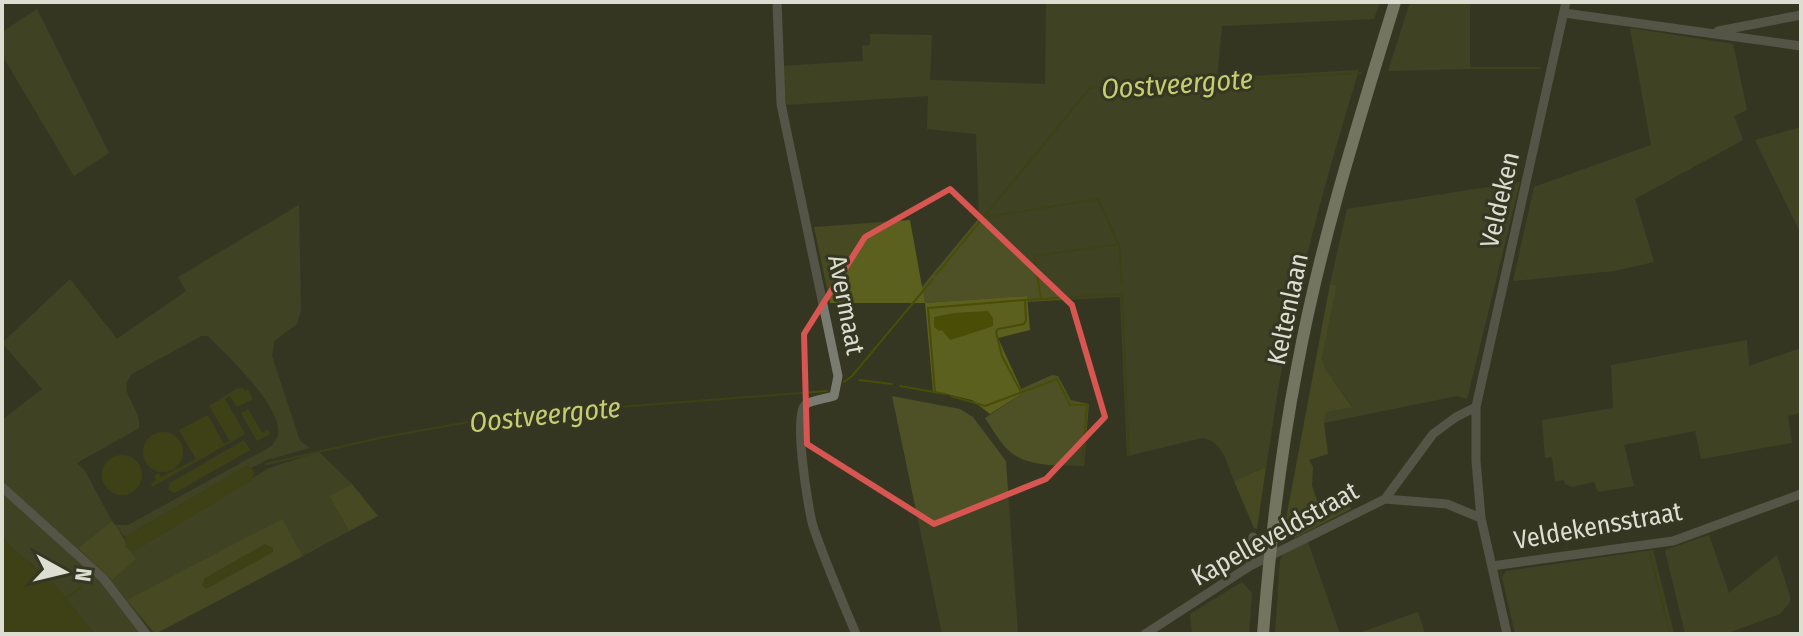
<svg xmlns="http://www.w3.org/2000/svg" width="1803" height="636" font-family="'Fira Sans Condensed',sans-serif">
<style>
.green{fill:#4d5125}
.forest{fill:#5b601f}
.water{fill:#494d06}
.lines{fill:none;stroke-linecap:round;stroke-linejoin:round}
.stream{stroke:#494d06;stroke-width:2}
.minor{stroke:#7a7b71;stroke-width:9}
.major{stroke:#bec0ac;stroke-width:12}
.marked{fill:none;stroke:#d85652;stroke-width:6;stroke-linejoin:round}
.labels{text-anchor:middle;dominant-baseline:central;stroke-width:6;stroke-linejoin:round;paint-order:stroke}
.street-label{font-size:26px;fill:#dcded2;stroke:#353723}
.water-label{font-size:28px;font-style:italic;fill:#c6cd71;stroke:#353723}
</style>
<rect width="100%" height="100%" fill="#353723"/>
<path class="green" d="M1046 2H1380L1374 19 1222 26 1217 78 1359 70C1333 154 1310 237 1291 323 1280 370 1274 419 1266 467L1234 481C1227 464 1223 440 1202 438L1127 456 1120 297 1027 302 1026 296 925 303 921 288 979 218 976 134 927 129 928 96 785 105 782 66 863 61 862 46 870 45V34L932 35 930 80 1045 84Z
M1410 2H1470V69L1388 71Z
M37 9 109 153 74 176 2 55V32Z
M1630 28 1733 44 1747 110 1734 116 1743 140 1635 199 1654 262 1614 271 1513 281 1534 187 1651 145Z
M1801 127V234L1755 140Z
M1520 182 1467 399 1457 396 1324 423 1326 412 1352 406 1326 370 1322 359 1337 285 1330 284 1347 209Z
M299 205 301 310 297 324 274 341 272 356 300 441 310 448 266 460 251 468 246 466 125 537 115 525H128L272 446C273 444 278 437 278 435 284 408 226 354 208 336H201L132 374C115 392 142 407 139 428L77 463 85 471 112 521 78 548 112 580 135 559 129 550 138 549 269 468 319 452 352 484 329 496 349 531 303 556 282 520 128 600 152 634H95L55 586 32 564 16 553 2 536V420L42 389 2 343 70 279 117 339 186 291 178 277Z
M1747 340 1749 366 1801 348V413L1788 416 1792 443 1701 459 1695 431 1624 445 1634 486 1598 492 1594 482 1572 487 1565 484 1564 480 1555 481 1552 457 1545 458 1542 420 1613 408 1611 365Z
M1052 375 1058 376 1071 400 1089 404 1084 466C1060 465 1027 468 1008 450 999 441 992 428 985 418L1022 394 1021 389Z
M892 396 960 409 973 417 1006 461 1018 634H942Z
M1709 535 1729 593 1777 555 1790 596V602L1780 614 1725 634H1685L1665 550Z
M1308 542 1340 634H1275L1280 560 1283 554Z
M1653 550 1674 634H1515L1502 577 1506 571Z
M1242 582 1252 593 1249 634H1192L1190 614Z
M1418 612 1425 634H1356Z"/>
<path class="forest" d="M910 220 925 303 1027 296 1030 330 998 338 1023 393 990 414 972 400 933 391 925 303H830L814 227Z
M1330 284 1337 285 1322 359 1326 370 1352 407 1326 412 1324 423 1328 454 1309 460 1313 467 1312 486 1322 514 1349 503 1351 509 1295 538 1289 531 1286 519Z
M1266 467 1257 529 1254 528 1234 481Z
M352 484 378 516 349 531 329 496Z
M282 519 303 556 155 634 127 600Z
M112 521C123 534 126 546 136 559L112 580 78 548Z"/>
<path class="water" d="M988 311 993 318V326C980 331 965 335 950 340L942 330 939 331 934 327V317L954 313Z
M243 388 245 391 248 389 253 399 237 407 230 396 225 399 245 434 152 487 151 484 156 480 154 476 159 473 161 477 196 459 179 430 208 415 224 444 230 441 209 406 236 389Z
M248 409 262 433 268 430 270 434 257 441 241 413Z
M143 452a20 20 0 1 1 40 0a20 20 0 1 1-40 0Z
M244 440 250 450 175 493 168 490 170 483Z
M102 475a20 20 0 1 1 40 0a20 20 0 1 1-40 0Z
M246 466 251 468 254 472 252 480 138 549 129 550 125 546V537Z
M2 536C16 555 37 567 54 584 69 600 81 618 95 634H2Z
M265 544 273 548V552L206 589 202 585 205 578Z"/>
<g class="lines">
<path class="stream" d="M1470 68H1540
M986 217 1098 199 1118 243
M936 275 1090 88 1361 73
M1041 299 1034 256 1119 244 1122 285
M1025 300 1122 294 1129 455
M859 380 892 384
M844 382 852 376 933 279
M900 386 945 394
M935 392 928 308 1025 300 1026 320 1024 324 998 329 996 332 1002 356 1021 392
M951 396 985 406 1057 379 1070 405H1087L1082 463
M266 464 379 438 502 416 827 391
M1650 554 1670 634
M66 598 81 587"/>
<path class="minor" d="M777 2 781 104 838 376 834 396C825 399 811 400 805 405 793 414 808 509 813 526 825 562 841 598 856 634
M1564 13 1801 46
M1718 31 1801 15
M2 487 103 578 146 634
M1385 499 1447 504 1481 518
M1250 566 1253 537
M1492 566 1673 541 1801 494
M1145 634 1250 566 1385 499 1433 434 1456 417 1476 407
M1507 634 1481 518 1476 461V407L1566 2"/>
<path class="major" d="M1263 634C1270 544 1280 456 1297 368 1320 243 1358 123 1395 2"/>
</g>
<path d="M0 0H1803V636H0ZM950 189 1072 305 1105 417 1046 479 934 524 807 444 804 334 865 237Z" fill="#353723" fill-opacity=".55" fill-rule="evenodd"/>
<path class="marked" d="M950 189 1072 305 1105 417 1046 479 934 524 807 444 804 334 865 237Z"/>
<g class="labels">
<g class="street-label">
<text transform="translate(1500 200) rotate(-77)">Veldeken</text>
<text transform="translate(846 305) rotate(79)">Avermaat</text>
<text transform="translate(1288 309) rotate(-78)">Keltenlaan</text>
<text transform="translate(1598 526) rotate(-10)">Veldekensstraat</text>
<text transform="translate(1275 534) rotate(-29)">Kapelleveldstraat</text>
</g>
<g class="water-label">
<text transform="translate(1177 84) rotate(-4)">Oostveergote</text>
<text transform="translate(545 415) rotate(-6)">Oostveergote</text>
</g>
</g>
<rect width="1803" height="636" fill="none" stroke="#dcded2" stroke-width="8"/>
<g transform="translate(64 572) rotate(98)" stroke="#353723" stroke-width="6" paint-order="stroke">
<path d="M0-6L14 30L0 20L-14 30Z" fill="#dcded2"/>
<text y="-12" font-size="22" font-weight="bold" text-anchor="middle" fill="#dcded2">N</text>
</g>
</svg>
